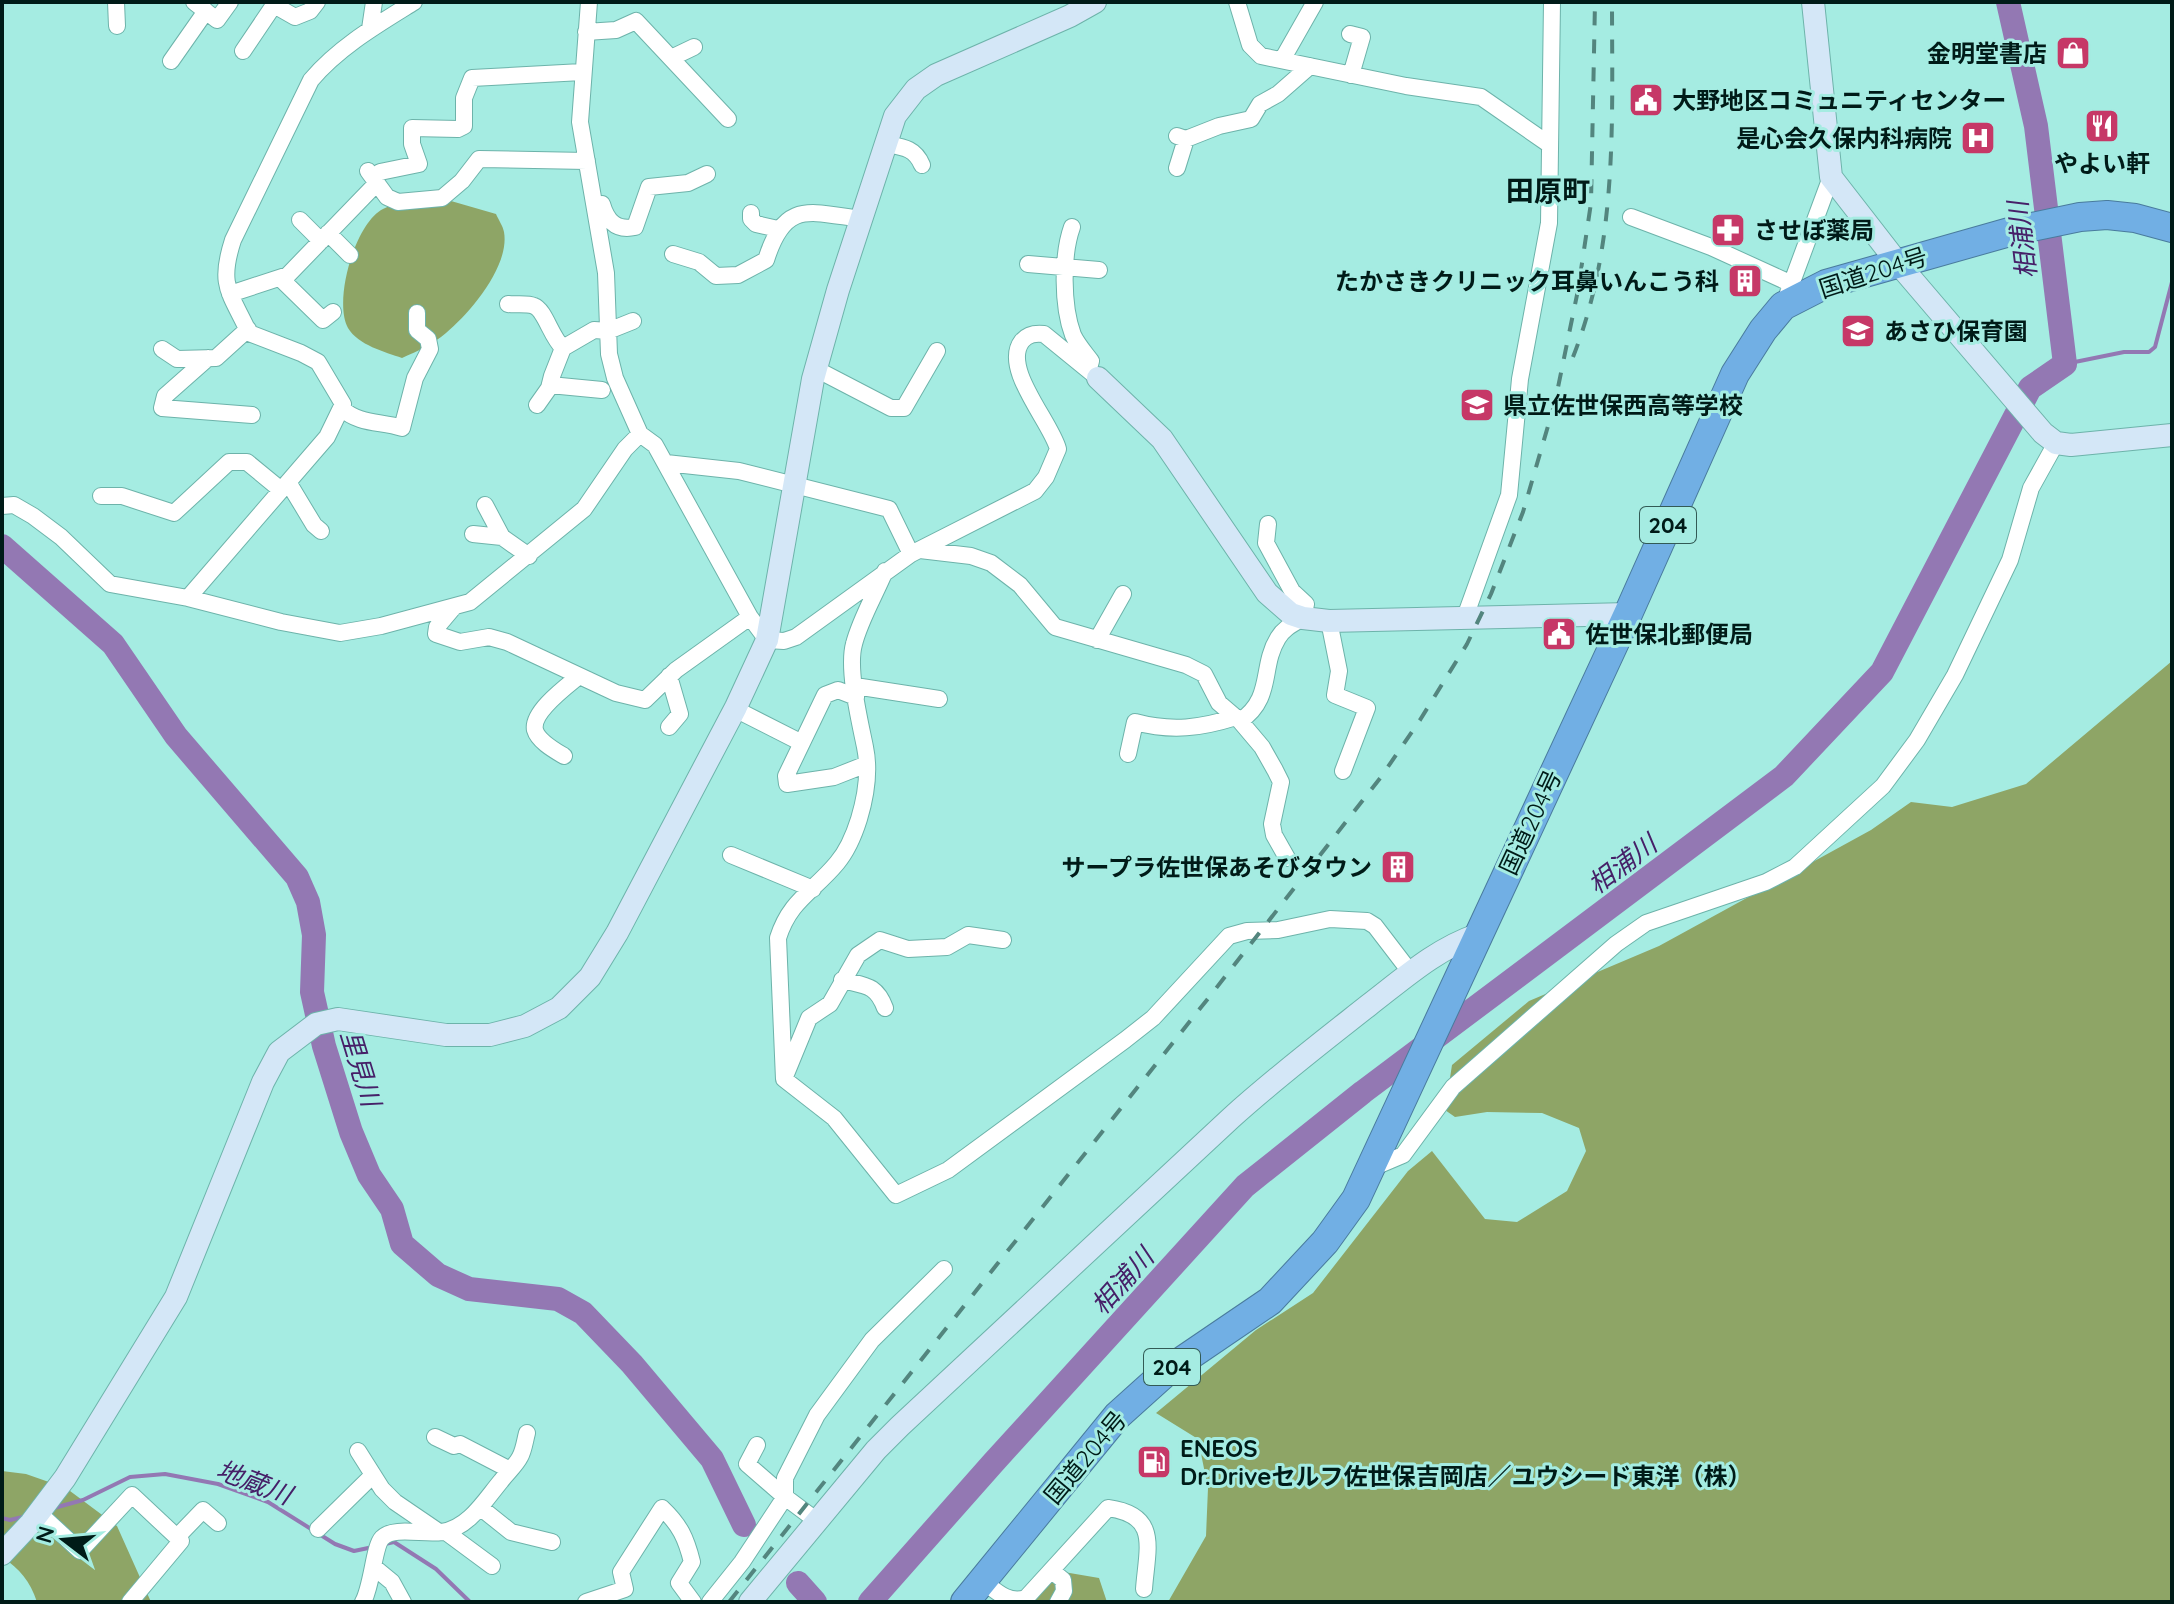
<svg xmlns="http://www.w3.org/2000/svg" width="2174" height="1604" font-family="Quicksand,'Noto Sans JP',sans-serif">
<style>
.forest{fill:#8ea566}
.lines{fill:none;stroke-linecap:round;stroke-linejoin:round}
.stream{stroke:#9378b3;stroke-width:4}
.river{stroke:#9378b3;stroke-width:24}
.street-casing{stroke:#6db3aa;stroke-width:18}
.secondary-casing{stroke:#6db3aa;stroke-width:24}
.highway-casing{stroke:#497b9d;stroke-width:30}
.street{stroke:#fff;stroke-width:16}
.secondary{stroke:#d4e7f7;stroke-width:22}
.highway{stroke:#71afe4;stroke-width:28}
.rail{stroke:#53857e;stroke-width:4;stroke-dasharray:14 14;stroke-linecap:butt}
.labels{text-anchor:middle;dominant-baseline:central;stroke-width:6;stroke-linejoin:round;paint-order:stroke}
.shield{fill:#a5ece2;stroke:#325a55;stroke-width:2}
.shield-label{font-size:22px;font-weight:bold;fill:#001b18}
.poi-label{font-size:24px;font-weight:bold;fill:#001b18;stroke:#a5ece2;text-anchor:start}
.street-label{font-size:24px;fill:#001b18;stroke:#a5ece2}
.water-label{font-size:26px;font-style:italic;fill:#462068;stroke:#a5ece2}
.quarter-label{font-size:28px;font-weight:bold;fill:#001b18;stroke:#a5ece2}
</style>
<rect width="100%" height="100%" fill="#a5ece2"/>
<path class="forest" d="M451 201 496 214C498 219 503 226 504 232 510 266 470 313 446 333 433 344 418 351 402 358 385 352 358 345 348 328 333 301 355 223 383 209 403 199 429 202 451 201Z
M2172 661V1602H1168L1206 1536 1208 1488 1198 1439 1156 1413 1256 1330 1313 1293 1408 1171 1432 1151 1485 1219 1517 1222 1567 1191 1586 1151 1579 1128 1542 1113 1487 1112 1455 1117 1445 1110 1452 1065 1529 1001 1659 946 1871 830 1911 802 1952 807 2026 784Z
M2 1471 26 1474 66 1488 117 1526 151 1602H37C30 1581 20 1569 2 1557Z
M1052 1570 1099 1578 1107 1602H1029Z"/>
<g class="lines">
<path class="stream" d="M2065 364 2124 352H2149L2155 347 2172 282
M54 1508 83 1500 130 1477 165 1474 218 1484 268 1502 335 1544 354 1551 373 1547
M2 1518 10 1520 27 1516
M385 1544 394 1542 436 1569 470 1602"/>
<path class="river" d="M2 546 113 644 176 736 297 877 308 902 314 935 312 992 324 1046 351 1132 369 1175 392 1209 402 1244 438 1275 469 1289 558 1299 583 1313 632 1364 712 1459 744 1525
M798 1583 815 1602
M870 1602 993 1463 1245 1186 1363 1092 1784 776 1882 672 2030 388 2065 364 2036 126 2008 2"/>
<g class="street-casing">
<path id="street" d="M116 2 117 26
M194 2 217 20 230 2
M275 2 274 5 295 17 310 11 317 2
M589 2 580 122 606 273 609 354 615 378 640 434 655 445 750 617 767 640 784 641 796 637 911 554 1035 491 1046 477 1058 449C1051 422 1001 368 1022 341 1028 334 1035 333 1044 334L1098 378
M1237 2 1250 45 1261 56 1406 86 1481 97 1550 145
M370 29 374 2
M586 32 616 30 636 21 728 119
M1350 34 1362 37 1351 75
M243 51 274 5
M671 58 694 47
M1282 60 1315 2
M171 61 206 11
M1177 136 1186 139 1219 126 1251 119 1260 104 1278 94 1310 66
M886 144C903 147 915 148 922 165
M1177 168 1186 139
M368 171 387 197 398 202 442 198 462 181 479 159 587 161
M380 172 419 164 412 144V128L458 129 464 126V98L472 78 582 72
M602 204C607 221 616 231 635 227L649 187 688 183 707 174
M751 213V219L756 224 778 229
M1631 217 1711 247 1792 284
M300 220 321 241
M1072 227C1062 255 1062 306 1073 335 1077 344 1085 353 1091 361L1089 368
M328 233 350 255
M673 254 699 262 716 276 738 275 766 260C785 200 808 212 861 219
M1028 264 1099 270
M280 278 323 320 333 312
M1788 293 1831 177
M230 294 288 275 376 184
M508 304C516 305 527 303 534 306 545 310 551 337 563 348
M162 349 177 359 216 358 248 329
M208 358 165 396 162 408 252 415
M816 369 891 408H904L937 351
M550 385 602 390
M537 405 549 388 552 376 563 348 594 330 608 331 633 321
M341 408C360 425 380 421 402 428L415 378 430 349 428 339 417 330V313
M666 463 739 471 889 509 911 554
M288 482 314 525 321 531
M101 496H122L174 513 229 462H247L281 490
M485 505 502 537 529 556
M2 506 14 505 33 516 61 537 110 584 188 598 281 622 340 633 381 626 470 602 584 509 625 449 640 434
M473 534 502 537
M920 550 971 556 991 563 1020 585 1055 627 1186 665 1204 674 1219 703 1240 721 1262 747 1275 770 1281 782 1272 824 1274 835 1287 858
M885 571C875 595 860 620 854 644 847 669 860 722 865 747 870 771 866 796 859 819 854 835 848 850 837 863 813 892 790 900 778 938L784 1079 834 1118 896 1195 948 1170 1125 1040 1153 1018 1229 936 1247 931 1278 930 1330 919 1367 921 1375 926 1411 973
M188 598 327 437 343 404 318 362 301 353 249 333C230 292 218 286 233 240L311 80C339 47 377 25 414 2
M453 608 437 627 436 634 460 642 489 637 507 642 616 693 645 700 676 670 750 617
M1465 617 1509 495 1520 379 1549 223 1552 2
M1329 621 1339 671 1335 695 1367 708 1343 771
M1097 640 1123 594
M855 686 939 699
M856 697 838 690 825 695 786 776 787 784 834 777 867 764
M735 709 802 743
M1240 721C1274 698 1260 667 1278 638 1284 628 1293 624 1303 618L1306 604 1292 591 1266 543 1268 524
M669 727 680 714 669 676
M1128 754 1135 722C1172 732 1201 728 1236 717
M564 756C554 750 538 741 535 730 531 712 567 686 579 676
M731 855 813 889
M842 980C865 986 876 984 885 1008
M786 1074 809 1018 830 1004 858 955 880 940 908 949 947 947 968 935 1003 940
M1370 1169 1403 1155 1453 1087 1616 944 1646 923 1766 882 1795 867 1883 786 1917 740 1955 675 2010 560 2031 488 2056 443
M435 1437 454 1446 460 1444 510 1470
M757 1445 747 1464 785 1497
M358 1451 382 1489 395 1502 439 1532
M785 1497V1478L817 1415 872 1340 944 1269
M481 1508 511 1532 552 1542
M39 1513 80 1551 132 1495 181 1541 130 1602
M318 1529 373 1475
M446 1532 492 1566
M177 1537 203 1510 218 1523
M375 1568 392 1582 403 1602
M1052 1571 1063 1580 1064 1591 1058 1602
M983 1581C996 1591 1008 1604 1026 1598L1108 1508C1160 1515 1147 1548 1144 1589
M363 1602C372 1586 374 1546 382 1538 394 1526 424 1535 442 1532 469 1528 485 1500 501 1481 507 1473 516 1465 520 1457 524 1450 525 1440 527 1433
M586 1602 625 1589 621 1572 662 1508C680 1525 686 1538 692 1562L679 1583 693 1602
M710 1602 742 1562 785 1497 817 1521"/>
</g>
<g class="secondary-casing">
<path id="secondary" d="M1813 2 1831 177 1897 262 2043 433 2056 443 2071 445 2172 435
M1098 378 1162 439 1267 593 1291 614 1303 618 1329 621 1628 614
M2 1554 31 1523 65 1478 176 1297 263 1082 279 1052 316 1024 338 1019 446 1035H490L525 1026 559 1008 590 977 617 933 736 707 767 640 813 379 838 290 895 116 916 89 936 75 1070 16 1095 2
M750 1602 876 1450 900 1426 1231 1118C1275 1078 1322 1042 1369 1005 1403 979 1436 949 1477 935"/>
</g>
<g class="highway-casing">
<path id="highway" d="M965 1602 1117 1416 1167 1371 1270 1301 1325 1242 1356 1199 1628 614 1735 374 1763 330 1783 306 1826 284 2013 231 2080 217 2107 215 2135 218 2172 228"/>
</g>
<use href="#street" class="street"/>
<use href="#secondary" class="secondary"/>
<use href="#highway" class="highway"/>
<path class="rail" d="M1573 357C1618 243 1612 122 1612 2
M729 1602 1210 996 1381 777 1420 720 1467 644 1491 594 1523 512 1555 402 1578 290 1591 203 1595 2"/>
</g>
<defs>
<g id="shop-square" transform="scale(1.8)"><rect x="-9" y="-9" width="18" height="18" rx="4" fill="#c63867" stroke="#a5ece2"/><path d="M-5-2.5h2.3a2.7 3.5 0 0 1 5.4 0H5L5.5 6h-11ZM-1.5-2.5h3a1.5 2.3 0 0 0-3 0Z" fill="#fff"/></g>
<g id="civic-square" transform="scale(1.8)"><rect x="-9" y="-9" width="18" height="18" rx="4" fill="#c63867" stroke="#a5ece2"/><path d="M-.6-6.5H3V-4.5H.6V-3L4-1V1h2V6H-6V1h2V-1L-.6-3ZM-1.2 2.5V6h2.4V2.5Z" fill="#fff"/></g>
<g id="restaurant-square" transform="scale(1.8)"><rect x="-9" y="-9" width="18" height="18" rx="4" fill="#c63867" stroke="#a5ece2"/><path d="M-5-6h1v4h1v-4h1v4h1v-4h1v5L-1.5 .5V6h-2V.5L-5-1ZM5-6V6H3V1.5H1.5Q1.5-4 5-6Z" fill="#fff"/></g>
<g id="hospital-square" transform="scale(1.8)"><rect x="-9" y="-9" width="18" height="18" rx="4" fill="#c63867" stroke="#a5ece2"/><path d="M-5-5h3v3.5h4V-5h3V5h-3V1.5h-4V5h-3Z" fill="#fff"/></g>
<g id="pharmacy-square" transform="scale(1.8)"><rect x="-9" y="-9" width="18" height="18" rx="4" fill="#c63867" stroke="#a5ece2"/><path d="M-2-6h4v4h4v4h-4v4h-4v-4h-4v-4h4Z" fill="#fff"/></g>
<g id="building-square" transform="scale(1.8)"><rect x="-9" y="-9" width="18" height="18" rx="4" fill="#c63867" stroke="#a5ece2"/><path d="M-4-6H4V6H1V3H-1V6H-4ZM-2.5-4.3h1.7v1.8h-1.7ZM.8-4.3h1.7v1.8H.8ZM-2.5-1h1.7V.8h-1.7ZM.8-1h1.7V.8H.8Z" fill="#fff"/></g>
<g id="school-square" transform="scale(1.8)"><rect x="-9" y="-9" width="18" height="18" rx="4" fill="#c63867" stroke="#a5ece2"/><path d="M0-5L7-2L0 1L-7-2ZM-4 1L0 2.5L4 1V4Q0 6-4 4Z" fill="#fff"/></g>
<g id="fuel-square" transform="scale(1.8)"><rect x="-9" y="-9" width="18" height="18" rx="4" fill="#c63867" stroke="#a5ece2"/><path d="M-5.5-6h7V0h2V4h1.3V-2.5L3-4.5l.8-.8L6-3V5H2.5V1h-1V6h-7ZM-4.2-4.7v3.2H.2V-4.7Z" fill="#fff"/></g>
</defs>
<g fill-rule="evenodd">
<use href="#shop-square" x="2073" y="53"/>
<use href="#civic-square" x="1646" y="100"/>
<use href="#restaurant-square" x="2102" y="126"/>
<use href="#hospital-square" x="1978" y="138"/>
<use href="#pharmacy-square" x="1728" y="230"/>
<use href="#building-square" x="1745" y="281"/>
<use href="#school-square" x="1858" y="331"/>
<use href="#school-square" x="1477" y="405"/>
<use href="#civic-square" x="1559" y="634"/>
<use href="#building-square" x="1398" y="867"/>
<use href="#fuel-square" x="1154" y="1462"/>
</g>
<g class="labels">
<g class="shield">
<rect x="1640" y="507" width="56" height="36" rx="6"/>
<rect x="1144" y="1349" width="56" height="36" rx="6"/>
</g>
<g class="shield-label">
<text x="1668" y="525">204</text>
<text x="1172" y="1367">204</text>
</g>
<g class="poi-label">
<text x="2047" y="53" text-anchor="end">金明堂書店</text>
<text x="1672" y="100">大野地区コミュニティセンター</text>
<text x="1952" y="138" text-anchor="end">是心会久保内科病院</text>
<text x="2102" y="163" text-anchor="middle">やよい軒</text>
<text x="1754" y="230">させぼ薬局</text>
<text x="1719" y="281" text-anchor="end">たかさきクリニック耳鼻いんこう科</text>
<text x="1884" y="331">あさひ保育園</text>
<text x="1503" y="405">県立佐世保西高等学校</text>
<text x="1585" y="634">佐世保北郵便局</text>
<text x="1372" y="867" text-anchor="end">サープラ佐世保あそびタウン</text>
<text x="1180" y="1448">ENEOS<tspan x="1180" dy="28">Dr.Driveセルフ佐世保吉岡店／ユウシード東洋（株）</tspan></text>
</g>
<g class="street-label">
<text transform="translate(1873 272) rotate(-18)">国道204号</text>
<text transform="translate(1530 822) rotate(-65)">国道204号</text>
<text transform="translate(1085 1457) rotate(-50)">国道204号</text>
</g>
<g class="water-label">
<text transform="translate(2022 240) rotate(-97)">相浦川</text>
<text transform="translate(1622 864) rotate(-37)">相浦川</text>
<text transform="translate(361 1068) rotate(73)">里見川</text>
<text transform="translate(1122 1281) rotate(-48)">相浦川</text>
<text transform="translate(254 1482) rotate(21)">地蔵川</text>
</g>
<g class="quarter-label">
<text x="1548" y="190">田原町</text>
</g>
</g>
<rect width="2174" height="1604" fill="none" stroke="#001b18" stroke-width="8"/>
<g transform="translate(64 1540) rotate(286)" stroke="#a5ece2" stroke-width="6" paint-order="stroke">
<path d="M0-6L14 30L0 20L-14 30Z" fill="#001b18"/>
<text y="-12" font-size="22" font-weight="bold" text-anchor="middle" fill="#001b18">N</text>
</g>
</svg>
